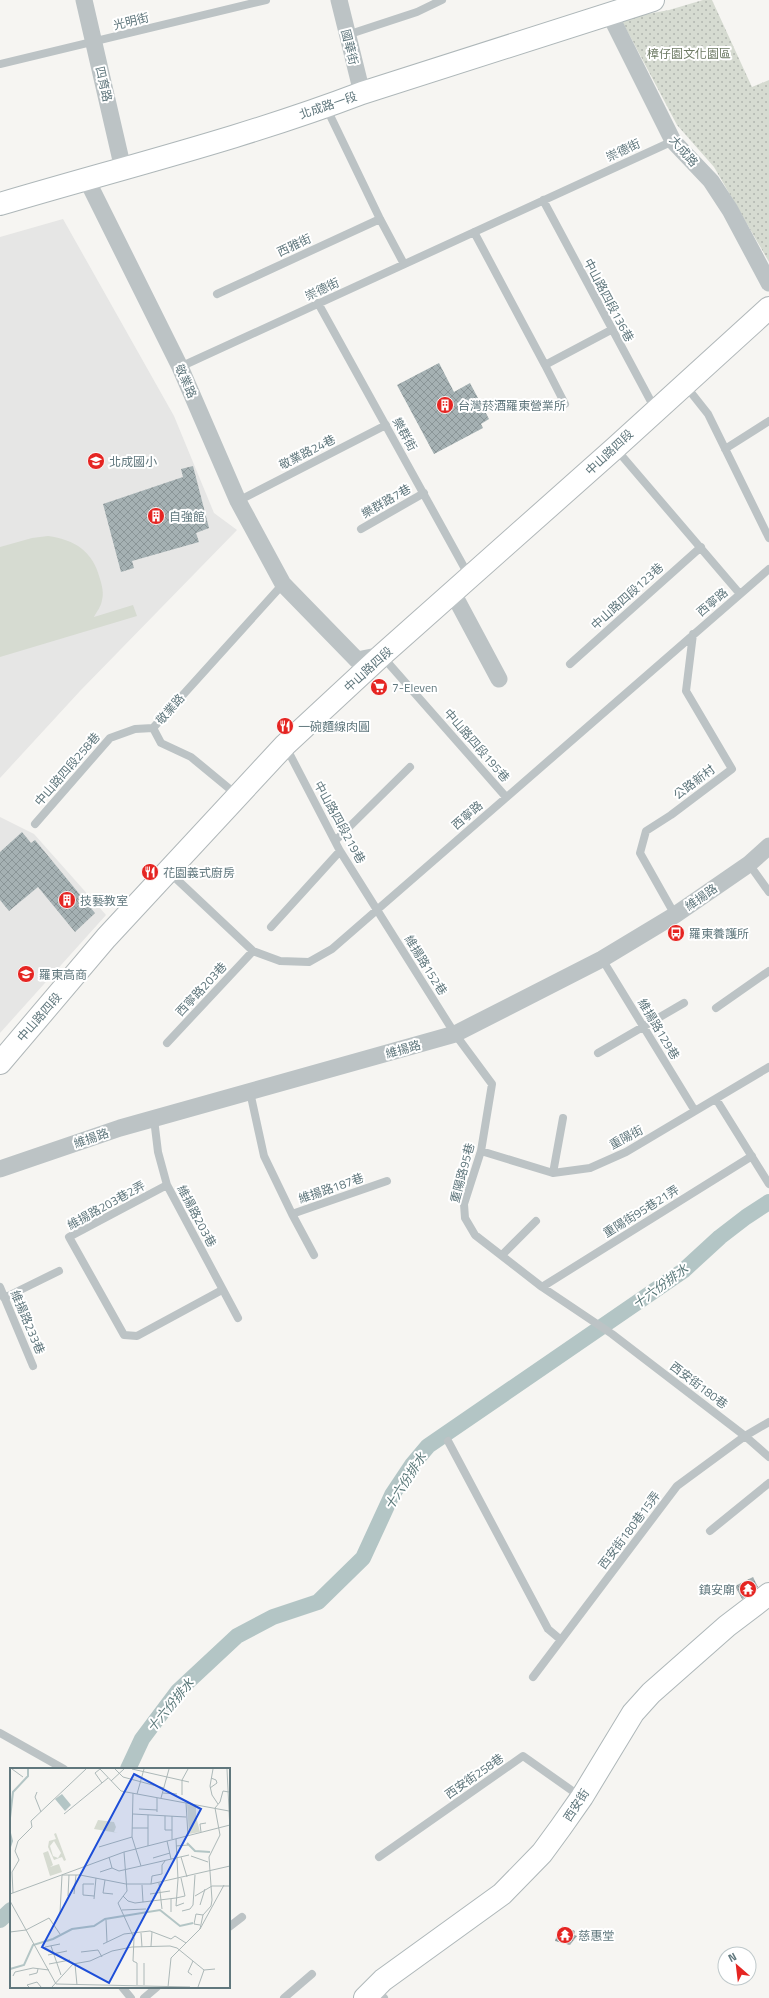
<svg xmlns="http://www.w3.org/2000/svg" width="769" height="1998" font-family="'Titillium Web','Noto Sans TC',sans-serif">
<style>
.built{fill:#e6e6e5}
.green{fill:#d6dbd1}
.park{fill:url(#park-dots)}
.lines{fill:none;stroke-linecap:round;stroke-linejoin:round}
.canal{stroke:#b3c5c5;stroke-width:16}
.building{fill:url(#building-cross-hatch)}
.secondary-casing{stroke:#aeb7b9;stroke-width:24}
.primary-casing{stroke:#b0b7b9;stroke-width:24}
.lane{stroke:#bcc3c5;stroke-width:8}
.street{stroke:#bcc3c5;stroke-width:17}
.secondary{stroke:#fff;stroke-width:22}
.primary{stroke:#fff;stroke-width:22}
.labels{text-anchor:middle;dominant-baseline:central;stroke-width:4;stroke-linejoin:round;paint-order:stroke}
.street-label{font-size:12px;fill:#60777d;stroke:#fff}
.park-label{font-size:12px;fill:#6d7a63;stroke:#fff}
.poi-label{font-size:12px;fill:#60777d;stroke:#fff;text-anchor:start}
.water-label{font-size:13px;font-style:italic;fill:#5a7879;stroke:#fff}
.inset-river{fill:none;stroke:#b3c5c5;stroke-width:2}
.inset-road{fill:none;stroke:#acb8b8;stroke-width:1}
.view{fill:#1d4ed8;fill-opacity:0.15;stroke:#1d4ed8;stroke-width:2}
.inset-edge{fill:none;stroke:#60777d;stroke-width:2}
</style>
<defs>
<pattern id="park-dots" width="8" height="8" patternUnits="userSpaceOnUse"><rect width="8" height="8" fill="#d6dbd1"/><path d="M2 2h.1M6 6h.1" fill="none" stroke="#b1b6af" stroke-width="1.8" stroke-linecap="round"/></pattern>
<pattern id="building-cross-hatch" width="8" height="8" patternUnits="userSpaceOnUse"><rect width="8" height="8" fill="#a5b1b3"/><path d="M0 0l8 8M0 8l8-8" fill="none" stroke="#8a9597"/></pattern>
</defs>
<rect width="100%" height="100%" fill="#f6f5f2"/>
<path class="built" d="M63 219 174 416 214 513 237 530 80 691 0 778V237Z
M0 817 34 834 106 915 0 1033Z"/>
<path class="green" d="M48 536C75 540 93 551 100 579 102 585 104 594 102 600 101 607 97 611 94 617L133 605 137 616 0 657V547L32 538Z"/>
<path class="park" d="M703 0H712L752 87 769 80V262L714 167 677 125 621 19 669 10Z"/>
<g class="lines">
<path class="canal" d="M128 1769 142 1739 178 1691 237 1636 273 1617 318 1602 363 1558 392 1495 412 1465 428 1446 683 1271 720 1237 746 1217 769 1202
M0 1920 11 1910"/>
</g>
<path class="building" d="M439 363 454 392 470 383 489 419 481 424 483 428 434 454 397 385Z
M193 466 209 528 196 533 199 542 132 561 134 568 121 572 103 504 183 477 181 469Z
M22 832 31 843 35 840 95 913 75 932 38 887 9 911 0 900V852Z
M753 1577 758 1587 742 1599 735 1586Z
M562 1926 575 1931 574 1935 577 1936 570 1945 555 1941 559 1928 562 1929Z"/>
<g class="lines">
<g class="secondary-casing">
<path id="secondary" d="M0 204C121 168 244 138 362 93L653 0
M365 1998 383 1980 502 1894 542 1853 561 1827 582 1797 633 1713 651 1693 727 1626 769 1594"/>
</g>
<g class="primary-casing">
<path id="primary" d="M0 1063 106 938 285 745 382 655 615 448 769 308"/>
</g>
<path class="lane" d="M347 35 417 12 442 0
M0 64 266 0
M326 107 380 219 404 264
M543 200 655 409
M474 232 545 365 611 330
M217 294 380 219
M318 303 469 576
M545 365 565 404
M180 367 673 141
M685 385 708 414 769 538
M616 449 740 594
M725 449 769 421
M238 501 386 425
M361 529 424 493
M382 656 506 797
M570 664 701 547
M153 728 283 584
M153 728 161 743 191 757 237 795
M286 747 340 851 455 1034 492 1084 481 1151 464 1204 465 1218 475 1235 542 1287 612 1334 745 1436 769 1457
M35 824 110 738 135 729 153 728
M335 841 410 767
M749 864 769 892
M169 872 253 951 280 961 309 962 332 949 769 569
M675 915 640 853 646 831 671 815 732 769 686 691 693 634
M271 927 340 851
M602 959 695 1111
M716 1008 769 971
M167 1043 253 951
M598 1053 684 1003
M250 1092 264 1156 292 1214 387 1181
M716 1099 769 1184
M154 1119 158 1152 167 1185 238 1318
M481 1151 553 1173 590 1168 626 1152 769 1067
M553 1173 563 1118
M167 1185 69 1237 124 1335 137 1336 222 1290
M292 1214 314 1255
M502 1255 536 1221
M0 1287 33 1366
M542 1287 752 1156
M4 1298 59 1271
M448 1441 548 1629 561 1640
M710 1531 769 1483
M533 1677 677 1486 745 1436 769 1422
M0 1733 64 1769
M379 1857 523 1756 581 1797
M229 1927 242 1917
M122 1987 131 1998
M375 1988 384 1998
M144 1998 157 1987
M284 1998 312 1974"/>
<path class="street" d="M84 0 123 169
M339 0 362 93
M609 13 673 141 711 181 730 210 769 283
M86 178 180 367 238 501 283 584 357 660 382 655
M453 593 499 679
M0 1169 120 1128 455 1034 602 959 675 915 749 864 769 846"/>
<use href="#secondary" class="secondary"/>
<use href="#primary" class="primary"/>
</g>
<defs>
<g id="building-disc" transform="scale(0.9)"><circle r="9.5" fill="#e52522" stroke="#fff"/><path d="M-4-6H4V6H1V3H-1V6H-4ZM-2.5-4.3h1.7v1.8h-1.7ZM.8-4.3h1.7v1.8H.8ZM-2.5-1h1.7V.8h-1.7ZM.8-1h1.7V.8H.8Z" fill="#fff"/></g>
<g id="school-disc" transform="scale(0.9)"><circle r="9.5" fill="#e52522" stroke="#fff"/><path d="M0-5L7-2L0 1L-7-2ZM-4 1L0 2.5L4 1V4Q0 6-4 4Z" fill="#fff"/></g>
<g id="supermarket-disc" transform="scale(0.9)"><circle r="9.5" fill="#e52522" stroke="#fff"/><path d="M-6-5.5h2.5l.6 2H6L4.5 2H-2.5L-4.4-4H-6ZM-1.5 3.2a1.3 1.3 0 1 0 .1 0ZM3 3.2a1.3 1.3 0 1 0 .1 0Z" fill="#fff"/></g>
<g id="restaurant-disc" transform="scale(0.9)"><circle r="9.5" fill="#e52522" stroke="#fff"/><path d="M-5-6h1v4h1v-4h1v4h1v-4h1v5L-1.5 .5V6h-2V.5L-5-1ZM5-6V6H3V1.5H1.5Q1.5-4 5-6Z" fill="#fff"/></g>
<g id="bus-disc" transform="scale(0.9)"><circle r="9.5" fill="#e52522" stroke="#fff"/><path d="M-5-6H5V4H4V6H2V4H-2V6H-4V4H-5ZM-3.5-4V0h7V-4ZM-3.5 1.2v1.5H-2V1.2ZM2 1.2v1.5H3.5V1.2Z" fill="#fff"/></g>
<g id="temple-disc" transform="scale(0.9)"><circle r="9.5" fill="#e52522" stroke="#fff"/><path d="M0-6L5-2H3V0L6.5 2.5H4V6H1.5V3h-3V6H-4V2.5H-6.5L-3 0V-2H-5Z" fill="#fff"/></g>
</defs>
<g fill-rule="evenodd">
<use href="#building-disc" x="445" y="405"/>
<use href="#school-disc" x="96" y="461"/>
<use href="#building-disc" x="156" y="516"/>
<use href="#supermarket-disc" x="379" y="687"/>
<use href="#restaurant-disc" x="285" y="726"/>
<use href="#restaurant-disc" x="150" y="872"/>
<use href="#building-disc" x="67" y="900"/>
<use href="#bus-disc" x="676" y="933"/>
<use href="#school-disc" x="26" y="974"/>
<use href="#temple-disc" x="748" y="1589"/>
<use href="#temple-disc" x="565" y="1935"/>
</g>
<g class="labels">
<g class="street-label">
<text transform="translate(131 21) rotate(-14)">光明街</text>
<text transform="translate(350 47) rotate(76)">國華街</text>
<text transform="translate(104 84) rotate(77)">四育路</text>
<text transform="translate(328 105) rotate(-19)">北成路一段</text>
<text transform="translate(623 150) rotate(-25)">崇德街</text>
<text transform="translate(684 151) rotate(49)">大成路</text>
<text transform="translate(294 245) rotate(-25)">西雅街</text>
<text transform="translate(322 289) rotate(-25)">崇德街</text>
<text transform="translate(609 300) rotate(62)">中山路四段136巷</text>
<text transform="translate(186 381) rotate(66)">敬業路</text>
<text transform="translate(405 434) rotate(61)">樂群街</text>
<text transform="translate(307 452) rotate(-27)">敬業路24巷</text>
<text transform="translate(609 452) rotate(-43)">中山路四段</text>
<text transform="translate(386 501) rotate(-30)">樂群路7巷</text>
<text transform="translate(627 596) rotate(-42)">中山路四段123巷</text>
<text transform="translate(712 602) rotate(-40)">西寧路</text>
<text transform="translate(368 669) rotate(-42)">中山路四段</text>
<text transform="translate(170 709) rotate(-49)">敬業路</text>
<text transform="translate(477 745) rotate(49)">中山路四段195巷</text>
<text transform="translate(67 769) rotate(-49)">中山路四段258巷</text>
<text transform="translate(694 782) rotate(-37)">公路新村</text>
<text transform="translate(467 815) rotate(-41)">西寧路</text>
<text transform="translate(340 822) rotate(61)">中山路四段219巷</text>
<text transform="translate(701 897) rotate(-35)">維揚路</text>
<text transform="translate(426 965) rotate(58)">維揚路152巷</text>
<text transform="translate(201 989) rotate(-47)">西寧路203巷</text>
<text transform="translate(39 1017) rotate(-49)">中山路四段</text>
<text transform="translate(659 1029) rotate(59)">維揚路129巷</text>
<text transform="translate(403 1049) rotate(-16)">維揚路</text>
<text transform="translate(626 1137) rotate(-28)">重陽街</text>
<text transform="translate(91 1138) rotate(-19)">維揚路</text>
<text transform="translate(462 1173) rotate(-75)">重陽路95巷</text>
<text transform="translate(331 1188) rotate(-19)">維揚路187巷</text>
<text transform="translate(106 1205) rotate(-29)">維揚路203巷2弄</text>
<text transform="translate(641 1211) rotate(-32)">重陽街95巷21弄</text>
<text transform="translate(197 1216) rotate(62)">維揚路203巷</text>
<text transform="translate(28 1322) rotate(67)">維揚路233巷</text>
<text transform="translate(699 1385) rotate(37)">西安街180巷</text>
<text transform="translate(629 1530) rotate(-53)">西安街180巷15弄</text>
<text transform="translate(474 1776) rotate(-35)">西安街258巷</text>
<text transform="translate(576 1805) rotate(-57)">西安街</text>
</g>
<g class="park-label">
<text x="689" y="53">樟仔園文化園區</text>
</g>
<g class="poi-label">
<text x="458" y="405">台灣菸酒羅東營業所</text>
<text x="109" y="461">北成國小</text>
<text x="169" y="516">自強館</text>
<text x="392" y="687">7-Eleven</text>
<text x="298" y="726">一碗麵線肉圓</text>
<text x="163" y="872">花園義式廚房</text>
<text x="80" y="900">技藝教室</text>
<text x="689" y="933">羅東養護所</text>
<text x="39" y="974">羅東高商</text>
<text x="735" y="1589" text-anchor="end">鎮安廟</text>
<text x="578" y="1935">慈惠堂</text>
</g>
<g class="water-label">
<text transform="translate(660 1286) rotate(-36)">十六份排水</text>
<text transform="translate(405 1481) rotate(-57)">十六份排水</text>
<text transform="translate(170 1705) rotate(-50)">十六份排水</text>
</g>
</g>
<g transform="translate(10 1768)">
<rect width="220" height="220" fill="#f6f5f2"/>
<path d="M88 52 104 54 106 59 104 64 108 65 84 61ZM46 65 56 92 54 93 52 89 44 92 38 79 39 73 46 71 44 66ZM44 73 51 85 48 90 43 88 40 78ZM38 83 43 97 40 99 49 96 52 104 40 108 33 85Z" fill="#d6dbd1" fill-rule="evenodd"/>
<path d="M177 36 186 38V48L190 64 179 66Z" fill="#d6dbd1"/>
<path d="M52 26 61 37 55 43 45 31Z" fill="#b3c5c5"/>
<path class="inset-river" d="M0 50 3 24 18 8V1M0 65 2 73 0 79M177 75 185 83 200 84M0 201 14 197 23 177 43 171 62 161 84 158 95 151 150 142 170 158 183 155"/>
<path class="inset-road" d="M2 1 13 9M105 1 113 9 154 20M122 1 179 14M203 1 200 18 202 27 208 36M217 1 220 62M101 13 114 1M92 15 85 5 90 1 111 23 219 43M200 20 207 15 206 12 201 10M27 24 25 29 31 44M123 25 122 69 131 98M153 25 167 26M127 26 134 1M172 27V12L178 1M151 30 159 1M176 35 178 68M129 41 147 42M147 44V30M54 46 98 10M123 46 176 49M138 47V78M155 48V62H162M162 48V71M122 60H138M191 64 190 56 196 55M166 71 168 111 166 138 174 135M157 73 161 91M166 78 178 77M89 79 122 69M114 84 117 123 108 135 124 170 123 193 127 195V217M181 88 198 94M99 89 102 100 109 103 179 87M171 89 177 109M143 90 160 85M90 104 102 100M95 112 93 125 103 126M149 115 152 141M141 116 142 108 152 106V97L155 93M132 117 133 134M3 125 2 104 9 92 5 83 8 73 22 59 21 53 76 1M0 126 114 84 220 57M64 126 66 107M140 126 160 123M58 128 59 107M84 128 73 127V116H84M113 128 118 133 125 135 166 130 175 128 171 110M185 128 202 118H220M84 131 86 110M0 133 46 216 180 219M190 137 195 121M112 142 136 141M172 143 180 141 183 137 185 107M161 144V131M50 145 52 107H70L116 116H141L220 98M96 152 97 174M190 157 184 156 186 146 193 147M190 161 193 147 201 138 202 132 199 89 210 67 205 40 210 34 213 23 219 24M0 164 16 162 39 150 50 166M131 165 132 179M93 176 114 166 140 163 161 171 165 168 176 175M41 178 51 207M141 178 142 164M35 179 50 176M71 184 88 182 92 189M38 187 57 183M39 196 60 192M65 196 67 217M19 207 27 205 28 201M182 207 178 204 183 193M3 208 5 204 23 200 39 202M134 217V195M19 219 17 217 27 214 31 219M42 219 63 196 80 193 102 183 122 179 160 178 167 180 194 202 205 201M158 219 161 190 190 161 214 117M188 219 194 202"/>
<path class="view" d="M124 6 191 41 99 215 32 179Z"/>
<rect width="220" height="220" class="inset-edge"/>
</g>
<g transform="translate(737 1966) rotate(332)"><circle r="19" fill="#ffffff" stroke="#bfc9cb"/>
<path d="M0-3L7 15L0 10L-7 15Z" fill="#e52522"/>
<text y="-6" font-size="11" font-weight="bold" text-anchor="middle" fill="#60777d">N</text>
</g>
</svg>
